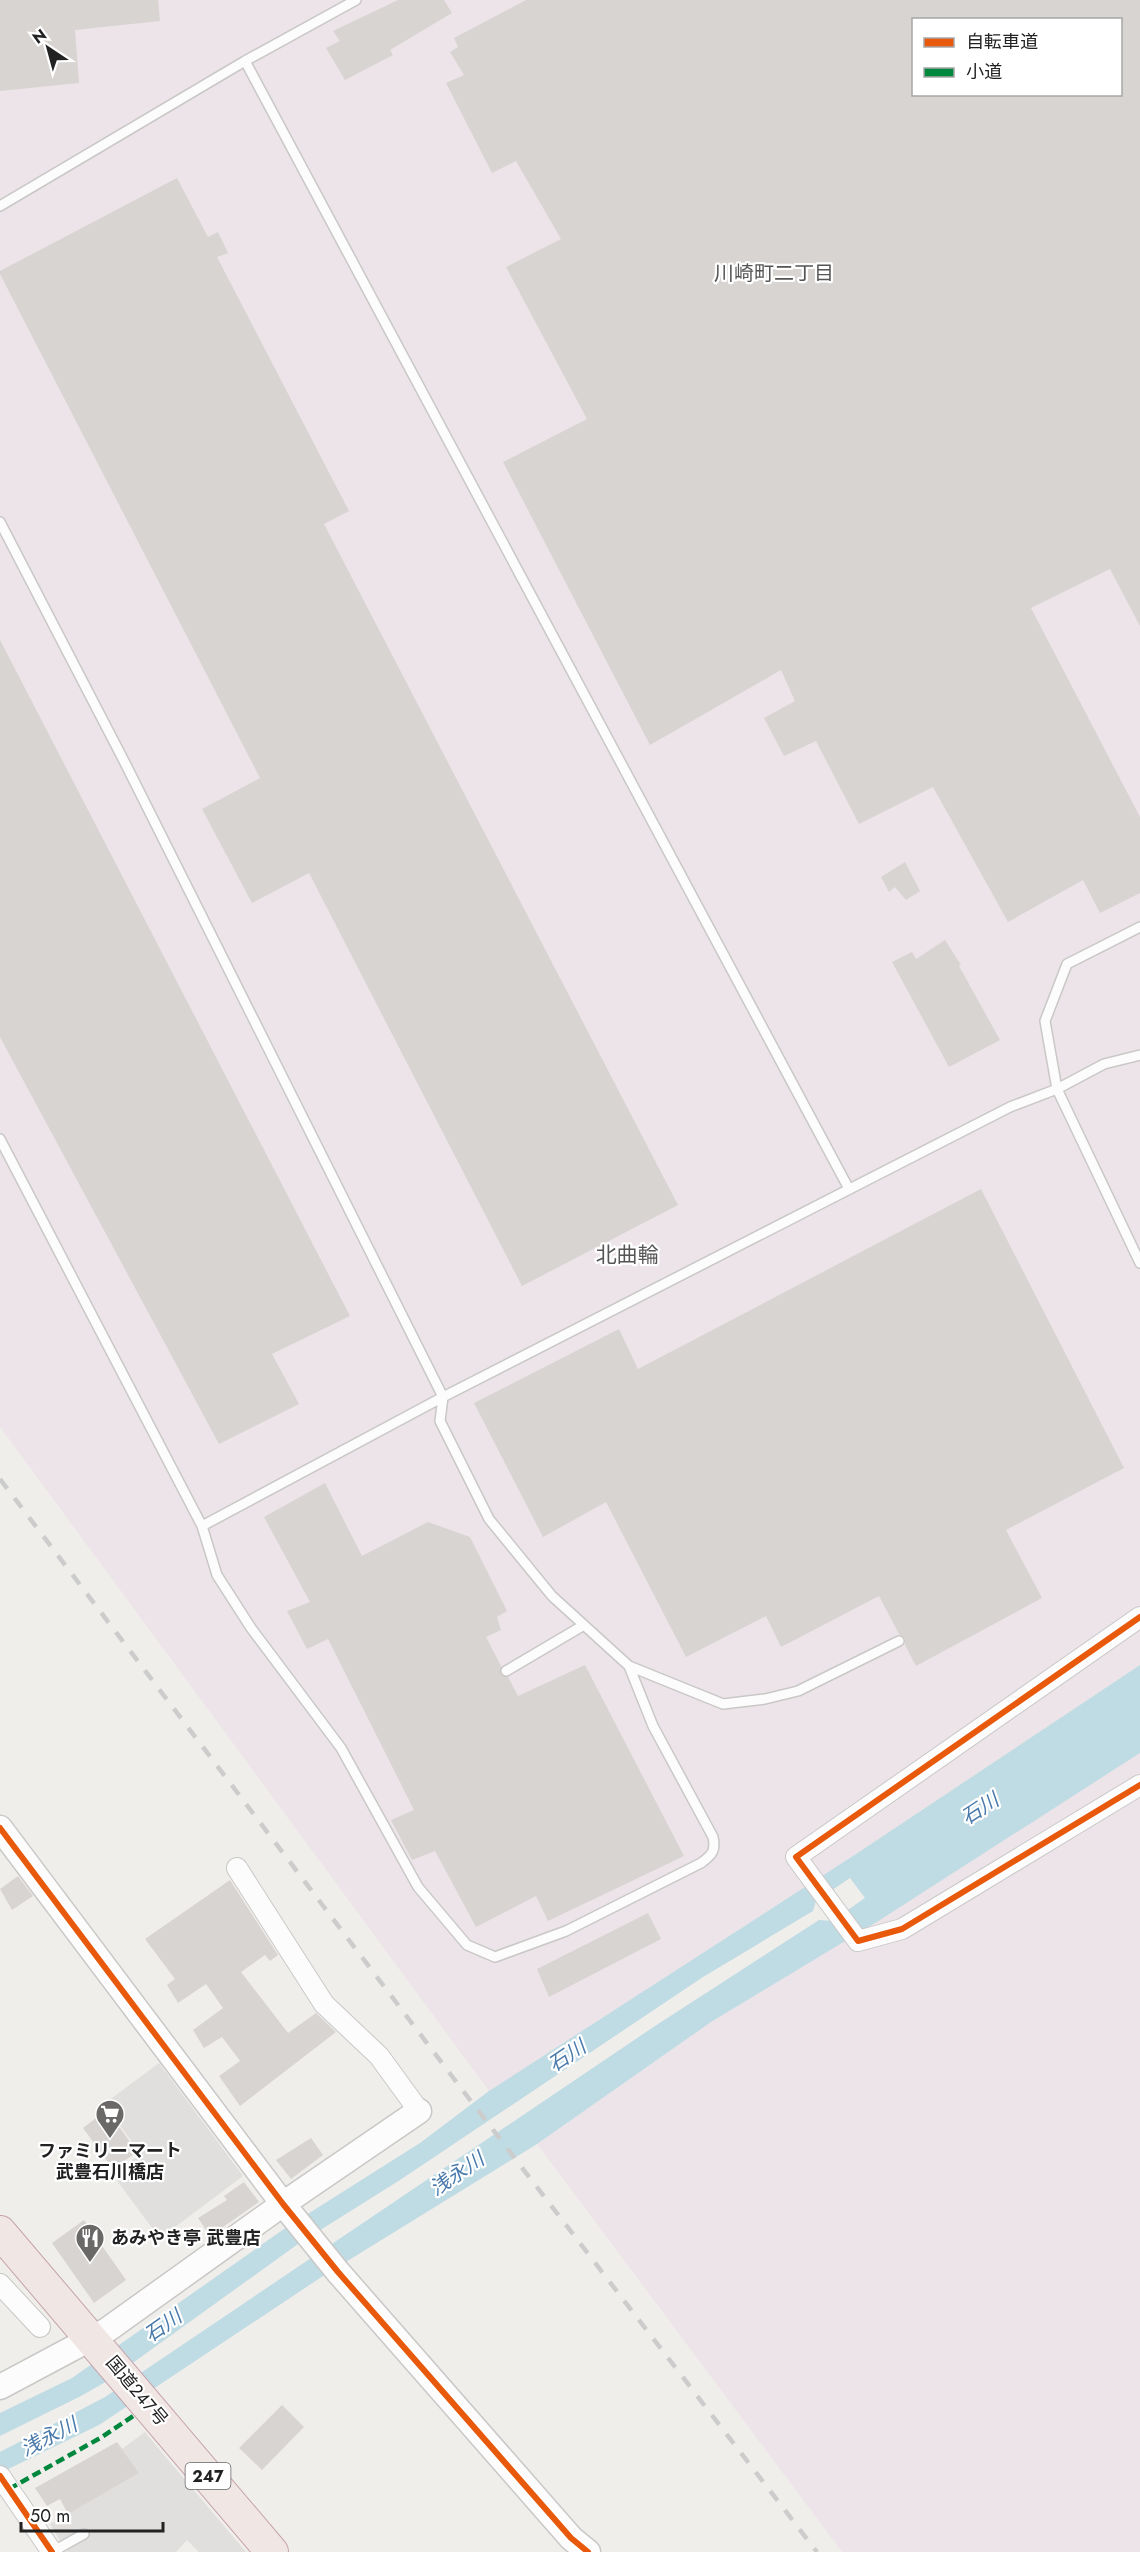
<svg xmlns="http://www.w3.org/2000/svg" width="1140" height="2552" font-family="Jost,'Noto Sans JP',sans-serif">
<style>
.industrial{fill:#ede4e9;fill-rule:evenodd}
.parking{fill:#e0dfde}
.water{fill:#bfdbe3}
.building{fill:#d7d4d2;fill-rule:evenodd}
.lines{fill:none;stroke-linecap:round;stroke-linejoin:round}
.service-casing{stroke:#c9c8c7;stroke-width:12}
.minor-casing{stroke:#c9c8c7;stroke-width:22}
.tertiary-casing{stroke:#c9c8c7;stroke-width:27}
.trunk-casing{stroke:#c5a2ac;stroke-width:34}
.service{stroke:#fdfcfc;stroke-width:9}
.minor{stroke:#fdfcfc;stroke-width:20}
.tertiary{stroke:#fdfcfc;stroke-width:24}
.trunk{stroke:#f0e6e4;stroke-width:32}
.rail{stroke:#ccc;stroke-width:4.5;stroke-dasharray:12 12;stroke-linecap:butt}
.quiet{stroke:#00873e;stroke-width:4.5;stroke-dasharray:9 4.5;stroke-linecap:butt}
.cycleway-casing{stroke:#fff;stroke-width:10}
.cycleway{stroke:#e8590c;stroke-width:6}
.labels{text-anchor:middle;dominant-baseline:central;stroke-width:4.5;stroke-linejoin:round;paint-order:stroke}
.shield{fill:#fff;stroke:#646464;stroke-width:1.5}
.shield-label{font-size:16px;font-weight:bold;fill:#222}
.poi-label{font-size:18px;font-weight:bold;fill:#222;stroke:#fff}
.street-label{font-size:18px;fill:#222;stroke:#fff}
.neighbourhood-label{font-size:20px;fill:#555;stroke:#fff}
.water-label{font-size:20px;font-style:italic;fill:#4a7aab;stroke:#fff}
.quarter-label{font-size:21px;fill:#555;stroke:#fff}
</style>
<rect width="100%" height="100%" fill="#f0eeeb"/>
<path class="industrial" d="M0 0H1140V1665L856 1854 489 2091 0 1427ZM914 20H1120V94H914Z
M1140 1753V2552H842L537 2144 711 2022 880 1920Z"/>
<path class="parking" d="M159 2063 243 2176 163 2236 155 2232 113 2175 141 2154 104 2104Z
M145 2432 163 2454 246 2552H199L187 2540 176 2552H67L50 2524 139 2473 122 2449Z"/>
<path class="water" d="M1140 1665V1753L880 1920 711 2022 537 2144 323 2276 99 2425 0 2473V2452L105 2397 655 2026 819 1920 832 1921 865 1898 850 1878 816 1901 813 1911 703 1977 400 2180 298 2244 109 2380 81 2396 0 2436V2413L72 2378 284 2229 420 2143 489 2091 856 1854Z"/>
<path class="building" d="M0 0H158L160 21 75 30 79 83 0 91Z
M398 0H444L452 13 390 50 393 55 345 80 326 48 340 41 333 31Z
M526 0H1140V626L1110 569 1031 608 1140 817V893L1100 913 1083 880 1008 922 933 787 859 824 816 741 784 756 764 718 795 701 781 670 650 745 503 462 587 419 506 267 561 239 516 161 492 173 446 83 464 75 450 52 458 47 454 38ZM914 20H1120V94H914Z
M177 178 208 237 218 232 228 253 217 257 349 511 324 524 678 1205 522 1286 309 873 252 903 202 809 260 778 0 274V271Z
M0 640 350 1316 272 1354 299 1404 219 1444 0 1037Z
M905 862 920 891 906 900 895 887 889 892 881 877Z
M945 940 961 965 959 966 1000 1040 949 1067 892 962 912 952 916 959Z
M981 1189 1124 1468 1006 1530 1042 1598 916 1666 905 1645V1638L899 1634 879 1596 781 1647 766 1616 686 1657 606 1502 543 1537 474 1403 619 1329 638 1369Z
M325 1483 362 1556 428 1522 470 1537 507 1611 497 1617 501 1630 486 1637 501 1666V1675L508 1677 518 1696 585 1665 684 1856 548 1921 536 1896 476 1927 435 1851 412 1860 391 1820 414 1810 328 1639 307 1649 287 1611 310 1602 264 1517Z
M18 1876 33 1896 12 1910 0 1889Z
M230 1880 278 1955 270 1961 265 1955 241 1972 288 2033 316 2013 336 2032 240 2106 219 2076 240 2061 222 2037 204 2048 193 2030 223 2008 206 1984 178 2003 167 1985 175 1979 145 1939Z
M648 1913 661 1939 549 1997 537 1969Z
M104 2112 110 2120 113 2118 137 2152 113 2169 83 2128Z
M311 2138 323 2155 291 2179 276 2160Z
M244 2182 259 2202 210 2236 198 2218 227 2200 224 2196Z
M84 2220 126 2280 94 2303 52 2243Z
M282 2405 304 2427 262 2470 239 2448Z
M117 2442 139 2473 68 2514 60 2499 47 2506 35 2488Z"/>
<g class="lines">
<g class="service-casing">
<path id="service" d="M245 61 849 1189
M0 206 245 61 356 0
M0 522 124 761 443 1397 202 1526
M1140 927 1067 964 1045 1021 1057 1089 1140 1263
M0 1139 202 1526 217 1575 251 1628 341 1748 418 1887 467 1945 495 1957 566 1931 701 1863C712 1855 716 1851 713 1837L653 1726 629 1666
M899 1641 798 1691 765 1699 723 1704 629 1666 552 1596 489 1519 440 1421 443 1397 1010 1107 1057 1089 1104 1064 1140 1055
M506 1671 584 1625
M52 2552 84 2534"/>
</g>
<g class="minor-casing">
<path id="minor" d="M1140 1617 796 1857 858 1941 902 1929 1140 1785
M237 1868 324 2004 379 2056 419 2111
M0 2284 40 2327
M0 2476 52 2552"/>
</g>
<g class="tertiary-casing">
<path id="tertiary" d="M0 1828 283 2204 338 2272 571 2538 588 2552
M0 2387 107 2330 283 2204 419 2111"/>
</g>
<g class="trunk-casing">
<path id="trunk" d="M0 2232 272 2552"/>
</g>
<use href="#service" class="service"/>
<use href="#minor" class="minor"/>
<use href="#tertiary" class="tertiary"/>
<use href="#trunk" class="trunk"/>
<path class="rail" d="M0 1479 467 2096 817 2552"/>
<path class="quiet" d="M9 2489 102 2437 136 2414"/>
<g class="cycleway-casing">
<path id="cycleway" d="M1140 1617 796 1857 858 1941 902 1929 1140 1785
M0 1828 283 2204 338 2272 571 2538 588 2552
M0 2476 52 2552"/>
</g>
<use href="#cycleway" class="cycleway"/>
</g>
<defs>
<g id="supermarket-pin" transform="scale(1.5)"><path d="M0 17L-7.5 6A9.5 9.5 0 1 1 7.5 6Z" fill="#6a6968" stroke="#fff"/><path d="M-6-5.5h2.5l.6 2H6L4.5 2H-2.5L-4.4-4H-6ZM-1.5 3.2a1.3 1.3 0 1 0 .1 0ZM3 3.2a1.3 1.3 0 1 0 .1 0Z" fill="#fff"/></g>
<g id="restaurant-pin" transform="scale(1.5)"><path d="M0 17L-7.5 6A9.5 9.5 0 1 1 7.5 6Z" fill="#6a6968" stroke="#fff"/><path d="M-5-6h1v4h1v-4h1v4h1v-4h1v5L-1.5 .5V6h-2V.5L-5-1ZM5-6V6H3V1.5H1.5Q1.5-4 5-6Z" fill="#fff"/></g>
</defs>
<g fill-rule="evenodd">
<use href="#supermarket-pin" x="110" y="2114"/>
<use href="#restaurant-pin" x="90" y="2238"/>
</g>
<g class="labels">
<rect class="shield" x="185.5" y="2463" width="45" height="26" rx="4.5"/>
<g class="shield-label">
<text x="208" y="2476">247</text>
</g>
<g class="poi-label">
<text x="110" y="2151">ファミリーマート<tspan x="110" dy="21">武豊石川橋店</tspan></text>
<text x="111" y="2238" text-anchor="start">あみやき亭 武豊店</text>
</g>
<g class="street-label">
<text transform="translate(137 2391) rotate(50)">国道247号</text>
</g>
<g class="neighbourhood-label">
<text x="774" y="273">川崎町二丁目</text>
</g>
<g class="water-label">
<text transform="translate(980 1809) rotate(-33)">石川</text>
<text transform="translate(567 2056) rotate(-34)">石川</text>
<text transform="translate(457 2174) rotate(-34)">浅永川</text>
<text transform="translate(163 2326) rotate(-35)">石川</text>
<text transform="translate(49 2437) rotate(-27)">浅永川</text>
</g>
<g class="quarter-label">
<text x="627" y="1255">北曲輪</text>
</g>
</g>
<rect x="912" y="18" width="210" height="78" fill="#ffffff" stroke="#a7a7a7" stroke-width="1.5"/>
<rect x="924" y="38" width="30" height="9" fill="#e8590c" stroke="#a7a7a7" stroke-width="1.5"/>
<text x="966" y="48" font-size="18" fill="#222222">自転車道</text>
<rect x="924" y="68" width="30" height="9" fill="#00873e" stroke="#a7a7a7" stroke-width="1.5"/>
<text x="966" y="78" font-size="18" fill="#222222">小道</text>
<g transform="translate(48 48) rotate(324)" stroke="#ffffff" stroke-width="4.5" paint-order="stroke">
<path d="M0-4.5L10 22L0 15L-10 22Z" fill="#222222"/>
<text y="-9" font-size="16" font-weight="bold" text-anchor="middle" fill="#222222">N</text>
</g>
<path d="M21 2522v9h142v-9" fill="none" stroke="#222222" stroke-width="3"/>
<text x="30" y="2522" font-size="18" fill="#222222" stroke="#ffffff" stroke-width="4.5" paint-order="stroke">50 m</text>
</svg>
